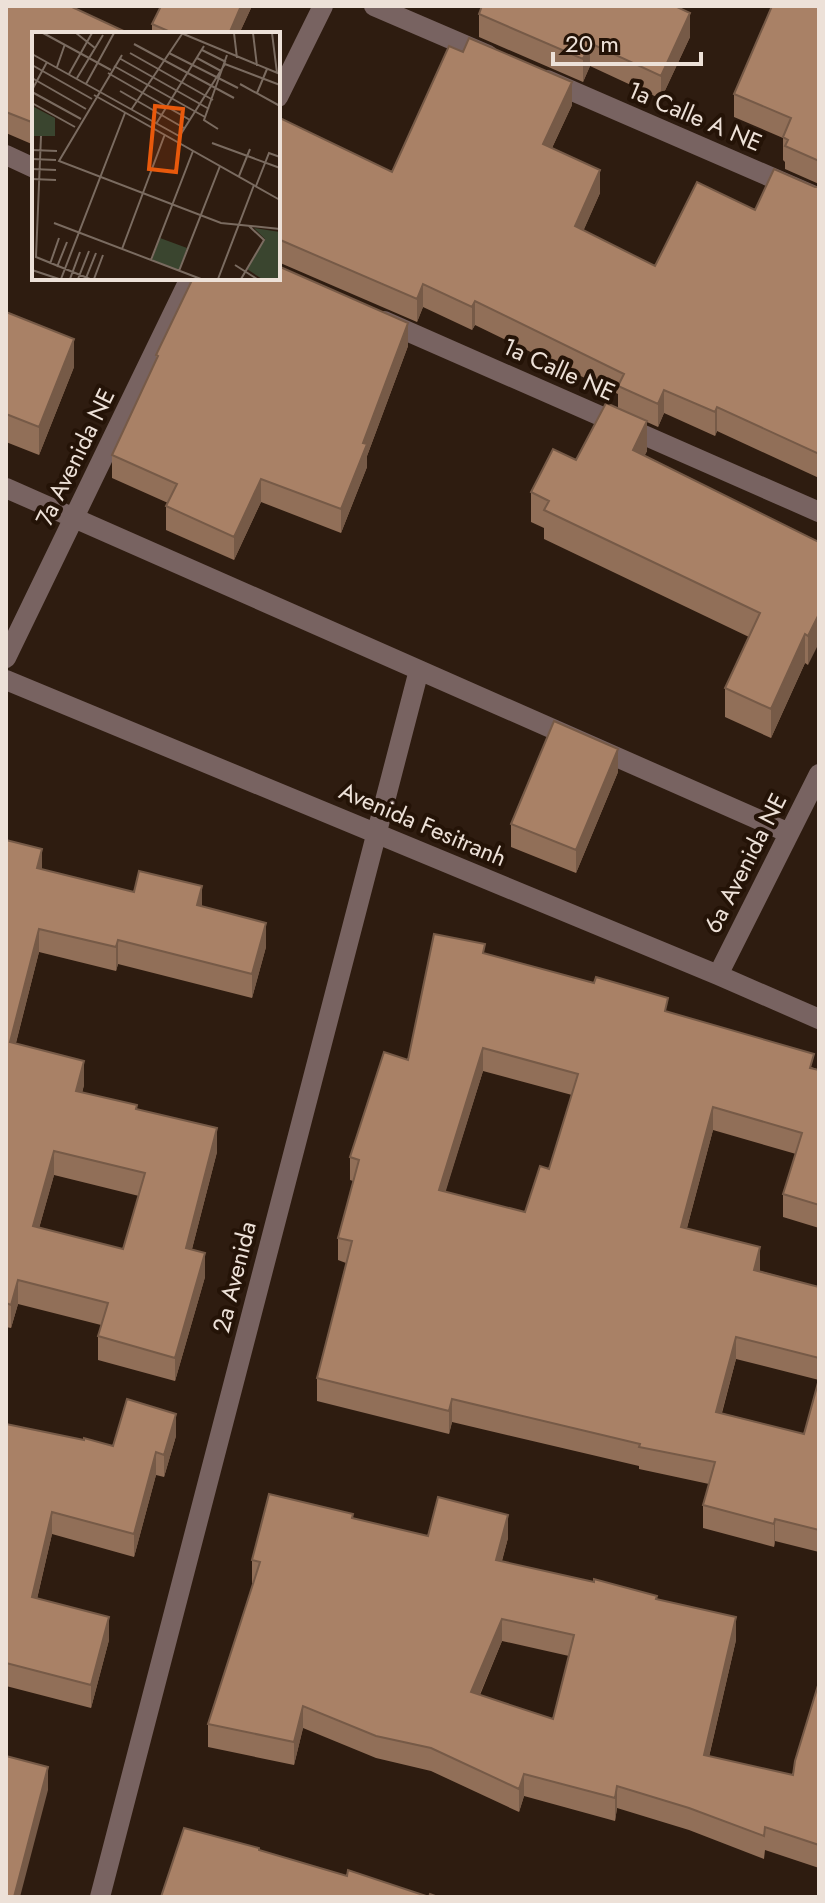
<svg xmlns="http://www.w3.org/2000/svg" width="825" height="1903" font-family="Jost,sans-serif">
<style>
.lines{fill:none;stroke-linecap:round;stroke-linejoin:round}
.minor{stroke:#786361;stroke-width:20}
.wall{fill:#916f58;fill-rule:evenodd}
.shaded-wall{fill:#765a47}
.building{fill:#a98166;stroke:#765a47;stroke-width:2;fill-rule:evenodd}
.labels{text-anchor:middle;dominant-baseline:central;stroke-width:8;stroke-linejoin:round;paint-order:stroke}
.street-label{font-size:24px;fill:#ede1d8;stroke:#241307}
.inset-road{fill:none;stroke:#7a6b60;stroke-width:2}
.view{fill:#e8590c;fill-opacity:0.15;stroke:#e8590c;stroke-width:4}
.inset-edge{fill:none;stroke:#ede1d8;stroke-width:4}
</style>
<rect width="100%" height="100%" fill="#2e1c10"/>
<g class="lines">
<path class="minor" d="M374 6 488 55
M547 80 819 198
M278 97 323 6
M6 155 34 168
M384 321 819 512
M6 488 789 833
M6 658 190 278
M6 680 718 975 819 1019
M718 975 819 774
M100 1897 419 670"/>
</g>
<path class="wall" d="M6 6 34 34V145L6 133Z
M252 6 239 34H152V24Z
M819 6V184L785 169V162L783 160V138L734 117V94Z
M479 14 690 37 661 99 590 66 583 82 479 37Z
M572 105 552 148 600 193 583 231 655 266 755 210 815 187H819V478L717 431 715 436 664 413 658 427 647 422V451L644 456 819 542 808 665 805 663 771 738 725 717V688L749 637 544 539V528L531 522V492L576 460 618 409V394L475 325 472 330 423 307 417 322 278 262V117L392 172Z
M6 312 74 367 39 455 6 442Z
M408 346 367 456V467L341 533 261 502 234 560 166 530V506L168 503 112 478V455L156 359V355Z
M618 772 576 873 511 847V824Z
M6 840 42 869 134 892 202 906 266 947 252 998 118 964 116 971 39 952 16 1043 84 1085 82 1093 137 1110 217 1152 192 1249 205 1277 175 1381 98 1360V1336L101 1325 18 1304 11 1328 6 1327ZM54 1175 139 1196 123 1249 39 1228Z
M485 954 668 1012 819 1070V1228L783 1217V1194L796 1154 713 1130 687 1228 760 1271 819 1287V1552L775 1541 774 1547 703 1528V1505L709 1484 639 1469V1466L452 1422 449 1434 317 1401V1378L346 1263 338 1260V1238L353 1181 350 1180V1157L408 1060ZM483 1071 572 1095 549 1169 525 1212 445 1192ZM736 1359 819 1380 804 1434 722 1413Z
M6 1424 113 1446 176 1436 164 1477 156 1475 134 1557 52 1534 37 1599 109 1640 91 1708 6 1686Z
M353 1518 428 1536 508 1538 502 1561 657 1599 736 1640 709 1757 793 1775 819 1682V1868L765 1850 764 1859 689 1830 617 1808 615 1821 524 1796 519 1812 431 1771 376 1758 303 1728 294 1765 208 1747V1724L254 1583H252V1560ZM502 1641 569 1656 553 1719 480 1695Z"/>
<path class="shaded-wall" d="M241 6H252L239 34H229Z
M690 13V37L661 99V76Z
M590 43V66L583 82V59Z
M572 82V105L543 167V144Z
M600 170V193L575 250V226Z
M423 284V307L417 322V299Z
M475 301V325L472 330V307Z
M408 323V346L367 456V467L341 533V509L363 443Z
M74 339V367L39 455V427Z
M664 390V413L658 427V404Z
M717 407V431L715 436V412Z
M647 421V451L633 480V450Z
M261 479V502L234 560V537Z
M819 614V643L808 665V636Z
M805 634V663L771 738V709Z
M618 749V772L576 873V850Z
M42 849V873L37 868Z
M202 886V910L197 905Z
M266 923V947L252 998V974Z
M39 929V952L10 1066V1042Z
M118 940V964L116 971V947Z
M483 1048V1071L439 1213V1190Z
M84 1061V1085L76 1115V1091Z
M713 1107V1130L681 1250V1227Z
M217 1128V1152L186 1272V1248Z
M54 1151V1175L33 1250V1226Z
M760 1247V1270L754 1292V1270Z
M205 1253V1277L175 1381V1358Z
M18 1280V1304L11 1328V1305Z
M736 1337V1359L716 1434V1412Z
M452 1399V1422L449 1434V1411Z
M176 1414V1436L164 1477V1455Z
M156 1452V1475L134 1557V1534Z
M52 1512V1534L32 1620V1597Z
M508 1515V1538L496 1582V1560Z
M775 1519V1541L774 1547V1524Z
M109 1617V1640L91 1708V1685Z
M736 1617V1640L704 1778V1755Z
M502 1619V1641L471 1715V1692Z
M303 1706V1728L294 1765V1742Z
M48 1767V1790L20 1897H14Z
M524 1774V1796L519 1812V1789Z
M617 1786V1808L615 1821V1798Z"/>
<path class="building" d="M6 6H70L130 34H34V123L6 112Z
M161 6H241L229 34H175L152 24Z
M482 6H675L690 13 661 76 590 43 583 59 479 14Z
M772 6H819V161L785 146 788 140 783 137 791 118 734 94Z
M469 38 572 82 543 144 600 170 575 226 655 266 697 182 755 210 774 169 815 187H819V454L717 407 715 412 664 390 658 404 618 386 624 374 475 301 472 307 423 284 417 299 278 239V117L392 172 449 46 463 52Z
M278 266 408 323 363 443 367 444 341 509 261 479 234 537 166 506 177 484 112 455 158 356 156 355 193 278H278Z
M6 312 74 339 39 427 6 414Z
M606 403 647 421 633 450 819 542V614L808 636 805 634 771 709 725 688 760 613 544 510 549 501 531 492 553 449 576 460Z
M554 721 618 749 576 850 511 824Z
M6 840 42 849 37 868 134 892 139 871 202 886 197 905 266 923 252 974 118 940 116 947 39 929 10 1042 84 1061 76 1091 137 1105 136 1109 217 1128 186 1248 205 1253 175 1358 98 1336 108 1303 18 1280 11 1305 6 1303ZM54 1151 145 1173 123 1249 33 1226Z
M434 934 485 944 483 953 594 983 596 977 668 998 665 1011 814 1054 810 1068 819 1070V1205L783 1194 802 1133 713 1107 681 1227 760 1247 754 1270 819 1287V1358L736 1337 716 1412 804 1434 819 1379V1530L775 1519 774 1524 703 1505 715 1462 639 1447 640 1444 452 1399 449 1411 317 1378 352 1241 338 1238 359 1160 350 1157 384 1052 408 1060ZM483 1048 578 1074 549 1169 540 1166 525 1212 439 1190Z
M127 1399 176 1414 164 1455 156 1452 134 1534 52 1512 32 1597 109 1617 91 1685 6 1663V1424L84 1440V1438L113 1446Z
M269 1494 353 1514 352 1518 428 1536 438 1497 508 1515 496 1560 594 1582V1579L657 1596 656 1599 736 1617 704 1755 793 1775 795 1761 819 1682V1845L765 1827 764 1836 689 1808 617 1786 615 1798 524 1774 519 1789 431 1748 376 1736 303 1706 294 1742 208 1724 260 1562 252 1560ZM502 1619 574 1635 553 1719 471 1692Z
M6 1756 48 1767 14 1897H6Z
M184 1828 259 1848V1850L347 1876 348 1870 429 1897 430 1894 438 1897H161Z"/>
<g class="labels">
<g class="street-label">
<text transform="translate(695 116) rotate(23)">1a Calle A NE</text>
<text transform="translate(559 369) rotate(24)">1a Calle NE</text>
<text transform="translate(75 457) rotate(-64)">7a Avenida NE</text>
<text transform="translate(423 824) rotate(23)">Avenida Fesitranh</text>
<text transform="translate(745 863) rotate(-63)">6a Avenida NE</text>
<text transform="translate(234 1277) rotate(-76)">2a Avenida</text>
</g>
</g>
<g transform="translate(32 32)">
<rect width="248" height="248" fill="#2e1c10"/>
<path d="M0 74 23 86V104H0ZM222 196 248 200V247H230L215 237 233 207ZM128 206 155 216 147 239 120 228Z" fill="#3a452f"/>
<path class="inset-road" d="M11 1 79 38M44 1 63 16M149 1 248 42M202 1 205 26M221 1 225 34M240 1 245 41M102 12 202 66M170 18 194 30M98 21 181 68M137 21 206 56M0 22 147 104M90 23 27 129 189 191 248 197M87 26 177 77M165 26 189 39M0 33 60 67M82 34 173 85M25 35 33 12M76 41 158 88M37 42 60 1M0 46 54 77M45 46 71 3M54 52 82 1M208 52 248 74M0 58 15 30M88 59 152 96M0 60 49 87M225 61 235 37M62 63 248 168M0 71 43 95M99 78 150 2M124 92 172 14M186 97 172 88 195 23M9 104 4 225 58 247M147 105 193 32 248 53M180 111 248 136M0 118 25 119M0 127 24 128M0 137 24 138M207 144 218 117M0 147 24 148M224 154 237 121 248 125M22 191 169 247M90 217 133 102M119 228 161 119M18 232 27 206M203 233 225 247M25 235 35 210M0 238 27 247M147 239 188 134M54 246 64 221M29 247 93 81M38 247 48 220M46 247 57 219M62 247 71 223M186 247 222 153M209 247 232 208 217 194"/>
<path class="view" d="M123 74 151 77 144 140 117 137Z"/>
<rect width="248" height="248" class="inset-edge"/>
</g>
<rect width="825" height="1903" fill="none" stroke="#ede1d8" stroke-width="16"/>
<path d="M553 52v12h148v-12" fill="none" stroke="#ede1d8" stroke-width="4"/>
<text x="565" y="52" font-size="24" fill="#ede1d8" stroke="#241307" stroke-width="6" paint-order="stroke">20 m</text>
</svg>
